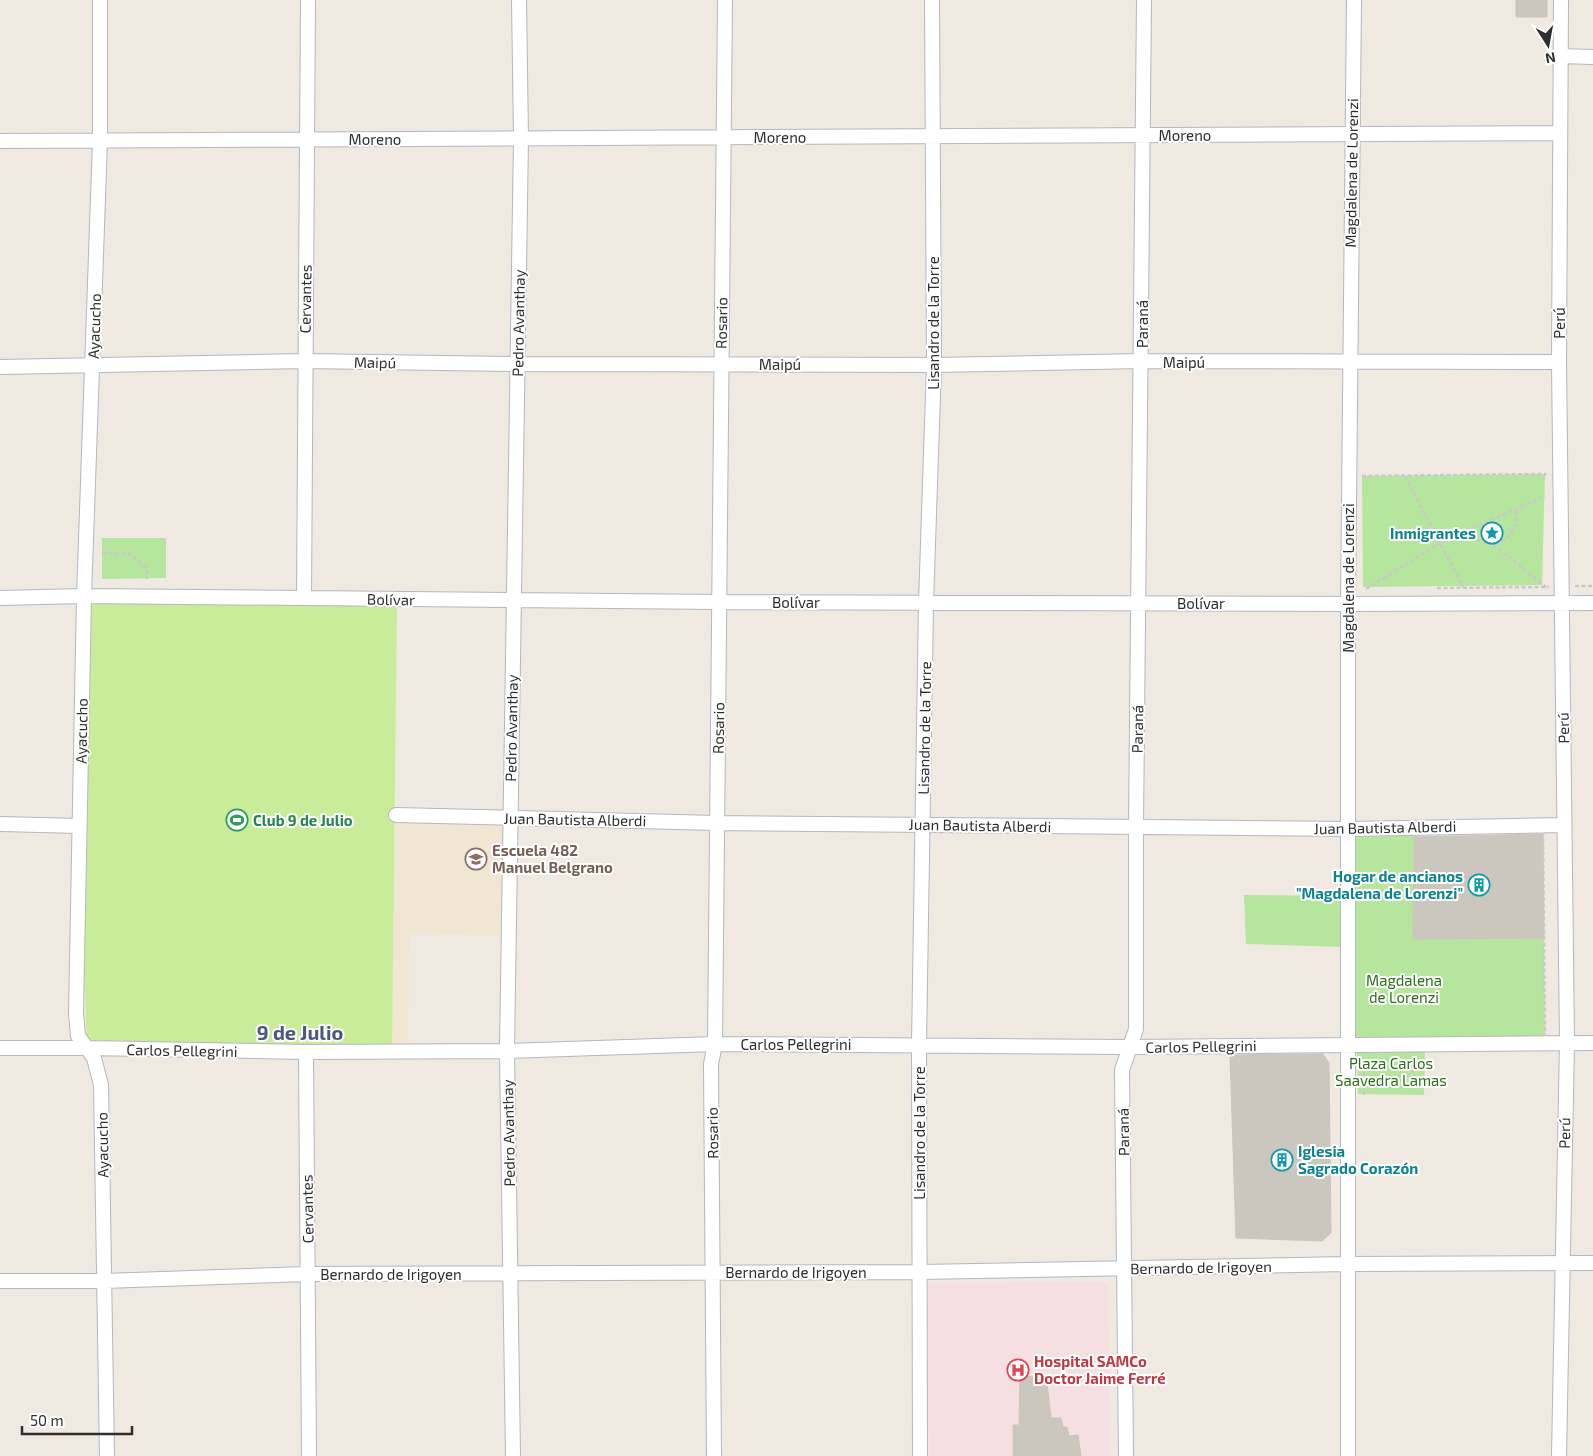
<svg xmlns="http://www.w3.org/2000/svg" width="1593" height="1456" font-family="'Exo 2',sans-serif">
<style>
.education{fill:#f0e6d1}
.medical{fill:#f5dfe0}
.green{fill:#b6e59e}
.pitch{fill:#c9ec9a}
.building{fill:#cbc7bf;stroke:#cbc5ba}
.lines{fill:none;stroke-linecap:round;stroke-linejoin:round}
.minor-casing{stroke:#b4b7c1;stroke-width:16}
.path{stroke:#c9c9c9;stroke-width:2.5;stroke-dasharray:4 2.5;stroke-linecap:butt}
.minor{stroke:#fff;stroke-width:14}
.labels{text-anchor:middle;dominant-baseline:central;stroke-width:4;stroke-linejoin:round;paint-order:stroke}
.street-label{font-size:15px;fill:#2e2e2e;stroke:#fff}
.culture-label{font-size:15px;font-weight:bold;fill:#0d838f;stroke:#fff;text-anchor:end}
.leisure-label{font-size:15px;font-weight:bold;fill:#27864d;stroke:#fff;text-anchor:start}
.education-label{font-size:15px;font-weight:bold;fill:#785e54;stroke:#fff;text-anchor:start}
.park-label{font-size:15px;fill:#2c6e1b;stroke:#fff}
.health-label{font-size:15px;font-weight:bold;fill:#be3a42;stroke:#fff;text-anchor:start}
.district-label{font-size:20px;font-weight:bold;fill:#4d5680;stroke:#fff}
</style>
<rect width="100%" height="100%" fill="#efe9e1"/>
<path class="education" d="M396 815 505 822 500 936 409 932 408 1052H392Z"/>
<path class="medical" d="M1108 1282 1110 1456H929L927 1284Z"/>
<path class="green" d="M1545 474 1542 585 1363 587 1362 476Z
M102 538H166V578L102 579Z
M1352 833H1414L1413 939 1544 938 1545 1040 1352 1039Z
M1244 895 1344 896V947L1246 944Z
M1357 1049H1425L1424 1095 1358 1094Z"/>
<path class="pitch" d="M84 596 397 599 392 1052 87 1048 79 825Z"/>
<path class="building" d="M1516 0H1547V17H1516Z
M1543 834 1544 938 1413 939 1414 837Z
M1323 1054 1329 1063 1331 1233 1322 1241 1236 1238 1230 1055Z
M1020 1376 1040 1377 1041 1382 1047 1383 1051 1418H1061L1063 1427H1067L1069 1436 1078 1435 1081 1456H1013V1425H1019Z"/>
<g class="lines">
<g class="minor-casing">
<path id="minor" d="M100 0V141L84 596 76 1013 78 1036 94 1058 101 1085 107 1456
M1560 56 1593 57
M0 141 1560 133
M0 367 304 361 518 364 934 365 1142 361 1559 362
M0 598 84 596 719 602 1348 604 1593 603
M304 598 308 0
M396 815 717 823 1349 829 1564 825
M0 824 79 826
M0 1048H87L306 1052 507 1051 715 1044 1130 1047 1593 1043
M306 1052 309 1456
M0 1281H104L308 1274 920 1272 1348 1264 1593 1263
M513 1456 507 1051 521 138 519 0
M714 1456 711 1064 715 1044 725 0
M920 1456 919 1045 926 603 934 365 932 0
M1126 1456 1122 1070 1136 1029V827L1144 0
M1348 1456V604L1354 0
M1559 1456 1567 1043 1559 362 1561 0"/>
</g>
<path class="path" d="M1362 476 1545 474V476
M1405 476 1463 587
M1467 531C1488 557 1521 540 1516 509
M1493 544 1546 587
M102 553 130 554 147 569V579
M1575 586H1593
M1437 588 1549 587
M1366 589 1440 543 1545 496
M1543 832 1545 1040 1352 1039V833Z
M1364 1059V1095
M1362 1084 1381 1085 1400 1082 1417 1067 1418 1059"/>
<use href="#minor" class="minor"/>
</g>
<defs>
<g id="sight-ring" transform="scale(1.125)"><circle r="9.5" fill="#fff" stroke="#0f9aa8" stroke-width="1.5"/><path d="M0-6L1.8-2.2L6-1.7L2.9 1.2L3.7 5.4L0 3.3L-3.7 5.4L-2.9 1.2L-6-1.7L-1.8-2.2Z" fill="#0f9aa8"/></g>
<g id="stadium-ring" transform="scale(1.125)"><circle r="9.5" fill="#fff" stroke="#2e9e5b" stroke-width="1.5"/><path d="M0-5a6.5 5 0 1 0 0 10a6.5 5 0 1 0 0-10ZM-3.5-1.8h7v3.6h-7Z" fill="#2e9e5b"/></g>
<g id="school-ring" transform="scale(1.125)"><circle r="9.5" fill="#fff" stroke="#8d6e63" stroke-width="1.5"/><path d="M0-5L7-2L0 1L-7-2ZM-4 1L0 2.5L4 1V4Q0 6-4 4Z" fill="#8d6e63"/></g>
<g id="building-ring" transform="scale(1.125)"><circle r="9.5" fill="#fff" stroke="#0f9aa8" stroke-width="1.5"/><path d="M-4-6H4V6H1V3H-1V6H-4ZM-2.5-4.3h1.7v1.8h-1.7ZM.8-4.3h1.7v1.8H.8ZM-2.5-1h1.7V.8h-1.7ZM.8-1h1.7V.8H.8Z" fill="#0f9aa8"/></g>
<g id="hospital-ring" transform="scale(1.125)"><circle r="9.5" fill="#fff" stroke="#e0444e" stroke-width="1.5"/><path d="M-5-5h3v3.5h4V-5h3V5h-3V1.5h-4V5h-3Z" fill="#e0444e"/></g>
</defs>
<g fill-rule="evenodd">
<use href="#sight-ring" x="1492" y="533"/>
<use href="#stadium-ring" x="237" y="820"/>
<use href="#school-ring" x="476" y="859"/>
<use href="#building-ring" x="1479" y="885"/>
<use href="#building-ring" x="1282" y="1160"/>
<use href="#hospital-ring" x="1018" y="1370"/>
</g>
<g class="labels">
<g class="street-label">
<text x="1185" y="135">Moreno</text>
<text x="780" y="137">Moreno</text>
<text x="375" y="139">Moreno</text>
<text transform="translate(1351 173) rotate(-89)">Magdalena de Lorenzi</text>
<text transform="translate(305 299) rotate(-89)">Cervantes</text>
<text transform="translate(518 323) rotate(-89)">Pedro Avanthay</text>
<text transform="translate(721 323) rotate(-89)">Rosario</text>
<text transform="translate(933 323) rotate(-90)">Lisandro de la Torre</text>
<text transform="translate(1559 323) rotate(-90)">Perú</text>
<text transform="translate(1142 324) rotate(-90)">Paraná</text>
<text transform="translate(94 326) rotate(-88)">Ayacucho</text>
<text transform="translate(375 362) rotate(1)">Maipú</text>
<text x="1184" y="362">Maipú</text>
<text x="780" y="364">Maipú</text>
<text transform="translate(1348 578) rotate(-90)">Magdalena de Lorenzi</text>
<text transform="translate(391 599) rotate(1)">Bolívar</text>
<text x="796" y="602">Bolívar</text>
<text x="1201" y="603">Bolívar</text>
<text transform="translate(511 728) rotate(-89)">Pedro Avanthay</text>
<text transform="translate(718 728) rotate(-89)">Rosario</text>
<text transform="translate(924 728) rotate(-89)">Lisandro de la Torre</text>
<text transform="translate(1563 728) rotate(-91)">Perú</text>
<text transform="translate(1137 729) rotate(-89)">Paraná</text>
<text transform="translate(81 731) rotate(-89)">Ayacucho</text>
<text transform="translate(575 819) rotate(1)">Juan Bautista Alberdi</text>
<text transform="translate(980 825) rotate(1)">Juan Bautista Alberdi</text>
<text transform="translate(1385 827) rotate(-1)">Juan Bautista Alberdi</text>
<text x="796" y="1044">Carlos Pellegrini</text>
<text transform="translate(1201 1046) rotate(-1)">Carlos Pellegrini</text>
<text transform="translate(182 1050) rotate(1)">Carlos Pellegrini</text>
<text transform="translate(1123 1132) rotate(-91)">Paraná</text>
<text transform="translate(508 1133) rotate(-91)">Pedro Avanthay</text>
<text transform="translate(712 1133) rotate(-91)">Rosario</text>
<text transform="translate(919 1133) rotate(-90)">Lisandro de la Torre</text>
<text transform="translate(1564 1133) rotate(-89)">Perú</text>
<text transform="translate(102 1145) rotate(-91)">Ayacucho</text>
<text transform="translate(307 1209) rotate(-91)">Cervantes</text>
<text transform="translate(1201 1267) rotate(-1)">Bernardo de Irigoyen</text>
<text x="796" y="1272">Bernardo de Irigoyen</text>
<text x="391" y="1274">Bernardo de Irigoyen</text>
</g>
<g class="culture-label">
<text x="1476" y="533">Inmigrantes</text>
<text x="1463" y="876">Hogar de ancianos<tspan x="1463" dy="17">"Magdalena de Lorenzi"</tspan></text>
<text x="1298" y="1151" text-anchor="start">Iglesia<tspan x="1298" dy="17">Sagrado Corazón</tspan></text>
</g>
<g class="leisure-label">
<text x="253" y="820">Club 9 de Julio</text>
</g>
<g class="education-label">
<text x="492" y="850">Escuela 482<tspan x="492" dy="17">Manuel Belgrano</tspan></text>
</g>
<g class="park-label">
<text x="1404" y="980">Magdalena<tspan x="1404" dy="17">de Lorenzi</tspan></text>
<text x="1391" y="1063">Plaza Carlos<tspan x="1391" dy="17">Saavedra Lamas</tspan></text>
</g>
<g class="health-label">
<text x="1034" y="1361">Hospital SAMCo<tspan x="1034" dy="17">Doctor Jaime Ferré</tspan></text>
</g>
<g class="district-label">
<text x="300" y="1032">9 de Julio</text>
</g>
</g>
<g transform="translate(1548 45) rotate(169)" stroke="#ffffff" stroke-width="4" paint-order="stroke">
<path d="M0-4L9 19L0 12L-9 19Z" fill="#2e2e2e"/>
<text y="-8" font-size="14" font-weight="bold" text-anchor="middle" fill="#2e2e2e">N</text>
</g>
<path d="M22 1426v8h110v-8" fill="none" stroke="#2e2e2e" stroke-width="2.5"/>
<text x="30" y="1426" font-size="15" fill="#2e2e2e" stroke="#ffffff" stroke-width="4" paint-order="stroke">50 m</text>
</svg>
